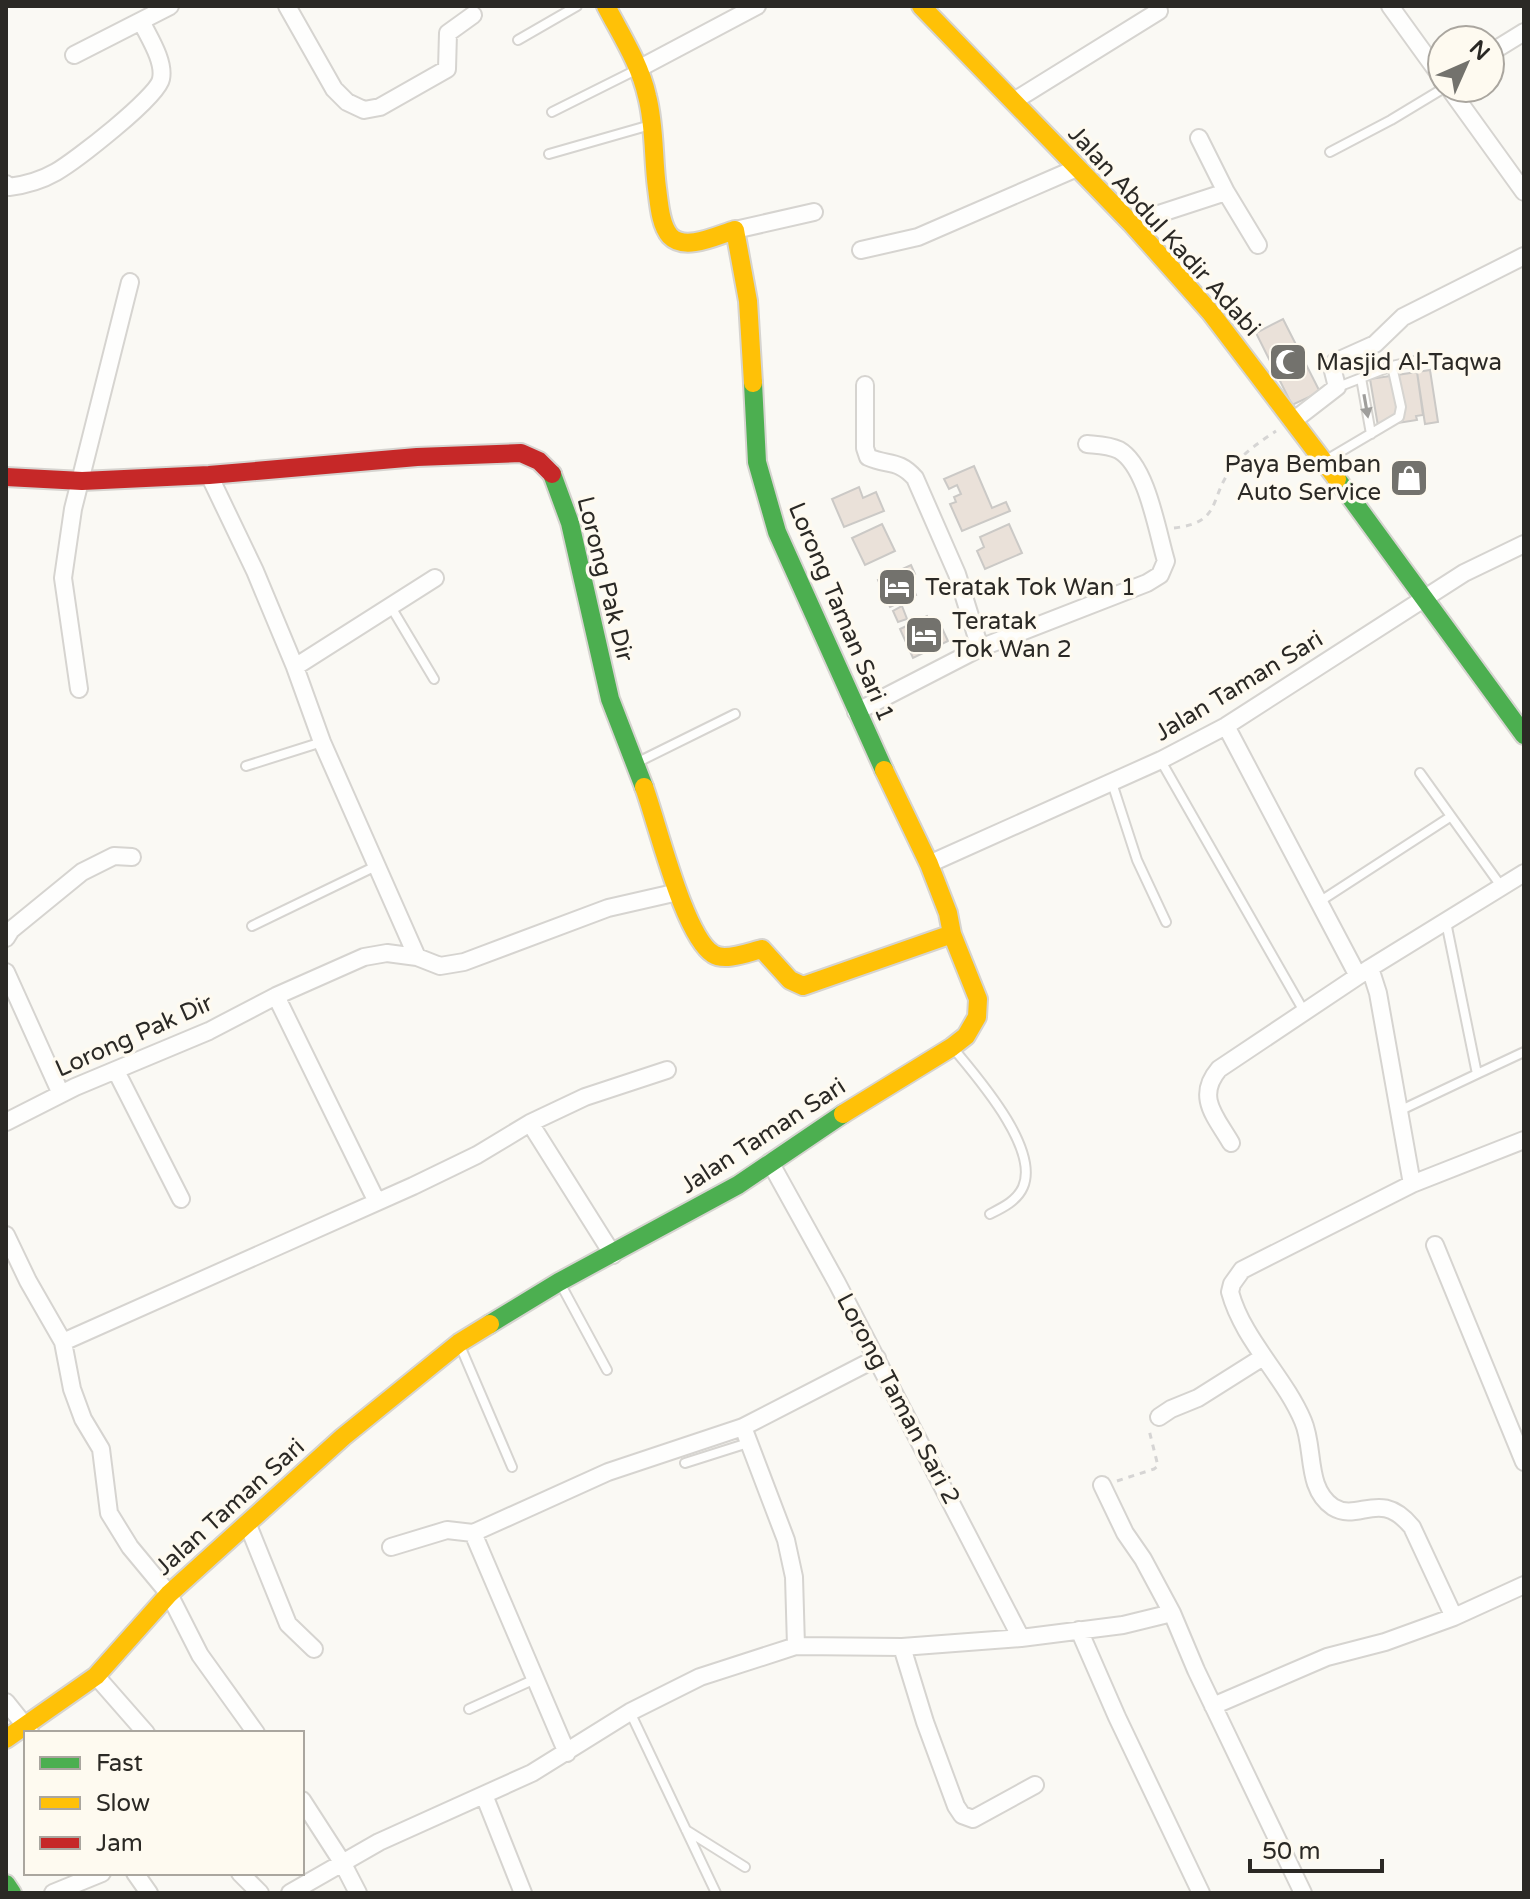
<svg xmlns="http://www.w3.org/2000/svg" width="1530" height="1899" font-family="'Varela Round',sans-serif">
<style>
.building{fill:#eae1d9;stroke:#cbc9c6;stroke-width:2}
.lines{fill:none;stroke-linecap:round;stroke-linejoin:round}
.lane-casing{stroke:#d6d4d0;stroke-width:12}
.street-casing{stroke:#d6d4d0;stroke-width:20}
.fast-casing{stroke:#d6d4d0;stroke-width:22}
.slow-casing{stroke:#d6d4d0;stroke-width:22}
.jam-casing{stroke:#d6d4d0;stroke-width:22}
.path{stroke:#d6d5d4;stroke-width:3;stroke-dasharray:6 6;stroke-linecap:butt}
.lane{stroke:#fefefd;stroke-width:8}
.street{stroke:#fefefd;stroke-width:16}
.fast{stroke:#4caf50;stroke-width:18}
.slow{stroke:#ffc107;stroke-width:18}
.jam{stroke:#c62828;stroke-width:18}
.oneway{fill:#9f9e9c}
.labels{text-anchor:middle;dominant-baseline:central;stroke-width:7;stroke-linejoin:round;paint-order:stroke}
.street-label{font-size:24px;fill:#2b2925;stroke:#fefaf0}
.poi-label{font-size:24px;fill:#2b2925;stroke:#fefaf0;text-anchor:start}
</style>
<rect width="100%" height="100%" fill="#faf9f4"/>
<path class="building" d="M1283 319 1320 392 1292 405 1256 333Z
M1430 370 1438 422 1425 424 1417 372Z
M1417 372 1423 415 1416 416 1417 420 1378 426 1370 379Z
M974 466 992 508 1006 502 1010 511 962 531 950 504 956 502 954 497 961 494 957 485 949 489 944 479Z
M859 487 863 498 876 492 884 511 844 527 832 499Z
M882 524 895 551 865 565 852 538Z
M1009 524 1022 553 985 569 977 551 984 547 980 537Z
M911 565 915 574 908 578 916 595 890 607 878 580Z
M902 606 907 619 898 622 893 611Z
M927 616 934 630 941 626 948 641 913 658 900 629Z"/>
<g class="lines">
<g class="lane-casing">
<path id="lane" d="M518 40 577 6
M552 112 636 70
M1330 152 1391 120 1444 88
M549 154 647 126
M1361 378 1371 434
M1338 387 1392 366 1414 361
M1328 459 1399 417 1401 407 1392 366
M391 607 434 679
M1161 761 1305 1013
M636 763 735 714
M246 766 322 742
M1420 773 1501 886
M1112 783 1137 860 1166 922
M1319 902 1450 817
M252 926 376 866
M953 1048C976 1076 1040 1148 1023 1187 1017 1201 1002 1208 990 1214
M1477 1074 1524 1052
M1399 1111 1477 1074 1446 922
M560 1283 607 1370
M461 1348 512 1467
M685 1463 748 1443
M469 1709 535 1679
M630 1712 716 1893
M686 1830 745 1867"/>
</g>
<g class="street-casing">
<path id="street" d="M287 6 334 89 347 102 364 110 380 107 447 69 448 33 473 15
M1390 6 1442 78
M1490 53 1524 32
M74 55 170 6
M640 68 757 6
M1449 88 1524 192
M1014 101 1159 11
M6 184 9 187C25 185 42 180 56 172 75 161 158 97 161 79 165 61 148 36 141 21
M1226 192 1258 245
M1131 223 1226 192 1199 138
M735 230 814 212
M861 250 918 237 1077 168
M865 385V448L868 457C888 466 898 459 915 478L957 574 980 648
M1293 421 1337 387 1333 371 1335 362 1375 344 1403 317 1524 256
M209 475 255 571 295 667 322 742 417 957
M295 667 435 578
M79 689 63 578 73 509 130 282
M856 712 980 648 1147 583 1160 575 1166 561C1157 531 1147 466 1119 450 1109 445 1098 445 1087 444
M1226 726 1358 976
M929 864 1161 760 1226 726 1464 573 1524 544
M6 938 11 930 82 872 114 856 132 857
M1370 968 1378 993 1412 1184
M6 972 61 1094
M276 996 377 1202
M116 1071 181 1199
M6 1122 75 1087 209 1031 276 996 364 957 387 953 417 957 440 966 464 962 608 908 678 892
M530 1123 613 1255
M1231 1143C1216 1117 1195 1097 1219 1069L1370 968 1524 873
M770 1162 837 1283 1021 1638
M6 1235 28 1281 63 1342 72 1389 83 1419 101 1449 109 1513 130 1547 169 1594 200 1655 256 1733
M1435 1245 1524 1462
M63 1342 413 1186 477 1155 530 1123 585 1097 667 1070
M1159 1417 1171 1409 1198 1398 1263 1357
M743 1427 786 1540 794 1577 796 1646
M1102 1485 1125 1533 1143 1559 1172 1613 1196 1670 1303 1893
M248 1525 288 1624 314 1649
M473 1533 567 1753
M391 1547 447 1530 473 1533 608 1472 743 1427 877 1358
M1454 1617 1412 1527C1380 1488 1359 1523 1333 1507 1305 1488 1315 1448 1303 1421 1284 1376 1243 1340 1230 1292L1232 1284 1242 1270 1412 1184 1524 1140
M1079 1630 1117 1717 1201 1893
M902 1647 925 1722 956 1806 962 1815 973 1819 1035 1785
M96 1676 146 1733
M6 1702 30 1732
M1213 1706 1327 1657 1385 1642 1454 1617 1524 1585
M484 1795 523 1893
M302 1800 342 1862 358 1893
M135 1873 149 1893
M240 1873 260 1893
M53 1893 102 1873
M290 1893 379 1842 532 1773 630 1712 700 1677 796 1646 902 1647 1021 1638 1123 1625 1172 1613"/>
</g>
<g class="fast-casing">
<path id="fast" d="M753 383 757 462 777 532 884 770
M552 474 570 523 610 699 644 787
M1337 479 1524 735
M490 1324 559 1282 738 1185 843 1114
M6 1884 12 1893"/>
</g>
<g class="slow-casing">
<path id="slow" d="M606 6C621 35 640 64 647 96 655 126 653 158 657 188 659 202 660 225 670 236 685 252 718 235 735 230L748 301 753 383
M921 6 1131 223 1211 313 1337 479
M644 787C657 822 684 936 713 954 725 962 749 952 762 949L790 980 803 986 952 934
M843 1114 952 1047 966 1036 977 1017 978 999 952 934 948 913 929 864 884 770
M6 1739 96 1676 169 1594 343 1437 459 1343 490 1324"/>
</g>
<g class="jam-casing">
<path id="jam" d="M6 477 82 481 209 475 417 457 521 453 539 461 552 474"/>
</g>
<path class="path" d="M1174 528C1223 522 1208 499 1232 468 1243 453 1261 441 1276 431
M1117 1481 1154 1469 1158 1466 1149 1430"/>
<use href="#lane" class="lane"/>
<use href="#street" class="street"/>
<use href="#fast" class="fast"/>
<use href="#slow" class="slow"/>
<use href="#jam" class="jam"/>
</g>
<defs><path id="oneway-solid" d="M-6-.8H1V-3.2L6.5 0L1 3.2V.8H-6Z" transform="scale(2)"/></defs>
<use class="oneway" href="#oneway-solid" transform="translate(1366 406) rotate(80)"/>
<defs>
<g id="mosque-square" transform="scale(2)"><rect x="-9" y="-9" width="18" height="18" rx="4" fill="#73726d" stroke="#fefaf0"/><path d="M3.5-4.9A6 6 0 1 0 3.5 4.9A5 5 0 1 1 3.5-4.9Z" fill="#fff"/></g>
<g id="shop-square" transform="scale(2)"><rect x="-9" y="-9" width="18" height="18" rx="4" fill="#73726d" stroke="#fefaf0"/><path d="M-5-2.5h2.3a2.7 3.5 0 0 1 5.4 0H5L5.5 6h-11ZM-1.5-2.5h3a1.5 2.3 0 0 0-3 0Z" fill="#fff"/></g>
<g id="hotel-square" transform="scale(2)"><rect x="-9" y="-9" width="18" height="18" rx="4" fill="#73726d" stroke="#fefaf0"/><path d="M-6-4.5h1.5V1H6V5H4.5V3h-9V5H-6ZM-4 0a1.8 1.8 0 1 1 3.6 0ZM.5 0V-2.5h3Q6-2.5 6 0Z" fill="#fff"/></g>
</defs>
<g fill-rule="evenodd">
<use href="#mosque-square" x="1288" y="362"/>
<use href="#shop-square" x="1409" y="478"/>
<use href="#hotel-square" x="897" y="587"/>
<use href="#hotel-square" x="924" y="635"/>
</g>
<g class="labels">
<g class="street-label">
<text transform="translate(1164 231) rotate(48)">Jalan Abdul Kadir Adabi</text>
<text transform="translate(605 579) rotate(76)">Lorong Pak Dir</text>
<text transform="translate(841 612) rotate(67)">Lorong Taman Sari 1</text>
<text transform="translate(1239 686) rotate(-31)">Jalan Taman Sari</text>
<text transform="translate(134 1036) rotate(-24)">Lorong Pak Dir</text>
<text transform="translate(763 1136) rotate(-33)">Jalan Taman Sari</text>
<text transform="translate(898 1399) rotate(62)">Lorong Taman Sari 2</text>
<text transform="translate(230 1507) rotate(-42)">Jalan Taman Sari</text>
</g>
<g class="poi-label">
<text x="1316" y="362">Masjid Al-Taqwa</text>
<text x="1381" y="464" text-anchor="end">Paya Bemban<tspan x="1381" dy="28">Auto Service</tspan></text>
<text x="925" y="587">Teratak Tok Wan 1</text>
<text x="952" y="621">Teratak<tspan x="952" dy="28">Tok Wan 2</tspan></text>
</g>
</g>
<rect width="1530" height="1899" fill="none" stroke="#2b2925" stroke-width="16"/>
<rect x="24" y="1731" width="280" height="144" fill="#fefaf0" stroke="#aaa69f" stroke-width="2"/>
<rect x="40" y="1757" width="40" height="12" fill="#4caf50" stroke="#aaa69f" stroke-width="2"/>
<text x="96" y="1771" font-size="24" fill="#2b2925">Fast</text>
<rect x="40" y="1797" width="40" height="12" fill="#ffc107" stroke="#aaa69f" stroke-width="2"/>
<text x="96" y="1811" font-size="24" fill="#2b2925">Slow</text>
<rect x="40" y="1837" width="40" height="12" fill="#c62828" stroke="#aaa69f" stroke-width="2"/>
<text x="96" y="1851" font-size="24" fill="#2b2925">Jam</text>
<g transform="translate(1466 64) rotate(45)"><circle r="38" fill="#fefaf0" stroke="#aaa69f" stroke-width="2"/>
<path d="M0-6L14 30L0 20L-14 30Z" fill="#73726d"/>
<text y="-12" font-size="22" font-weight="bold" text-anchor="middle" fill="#2b2925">N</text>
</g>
<path d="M1250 1859v12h132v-12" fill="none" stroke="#2b2925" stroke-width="4"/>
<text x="1262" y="1859" font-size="24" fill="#2b2925" stroke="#fefaf0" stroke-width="6" paint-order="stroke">50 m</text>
</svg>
